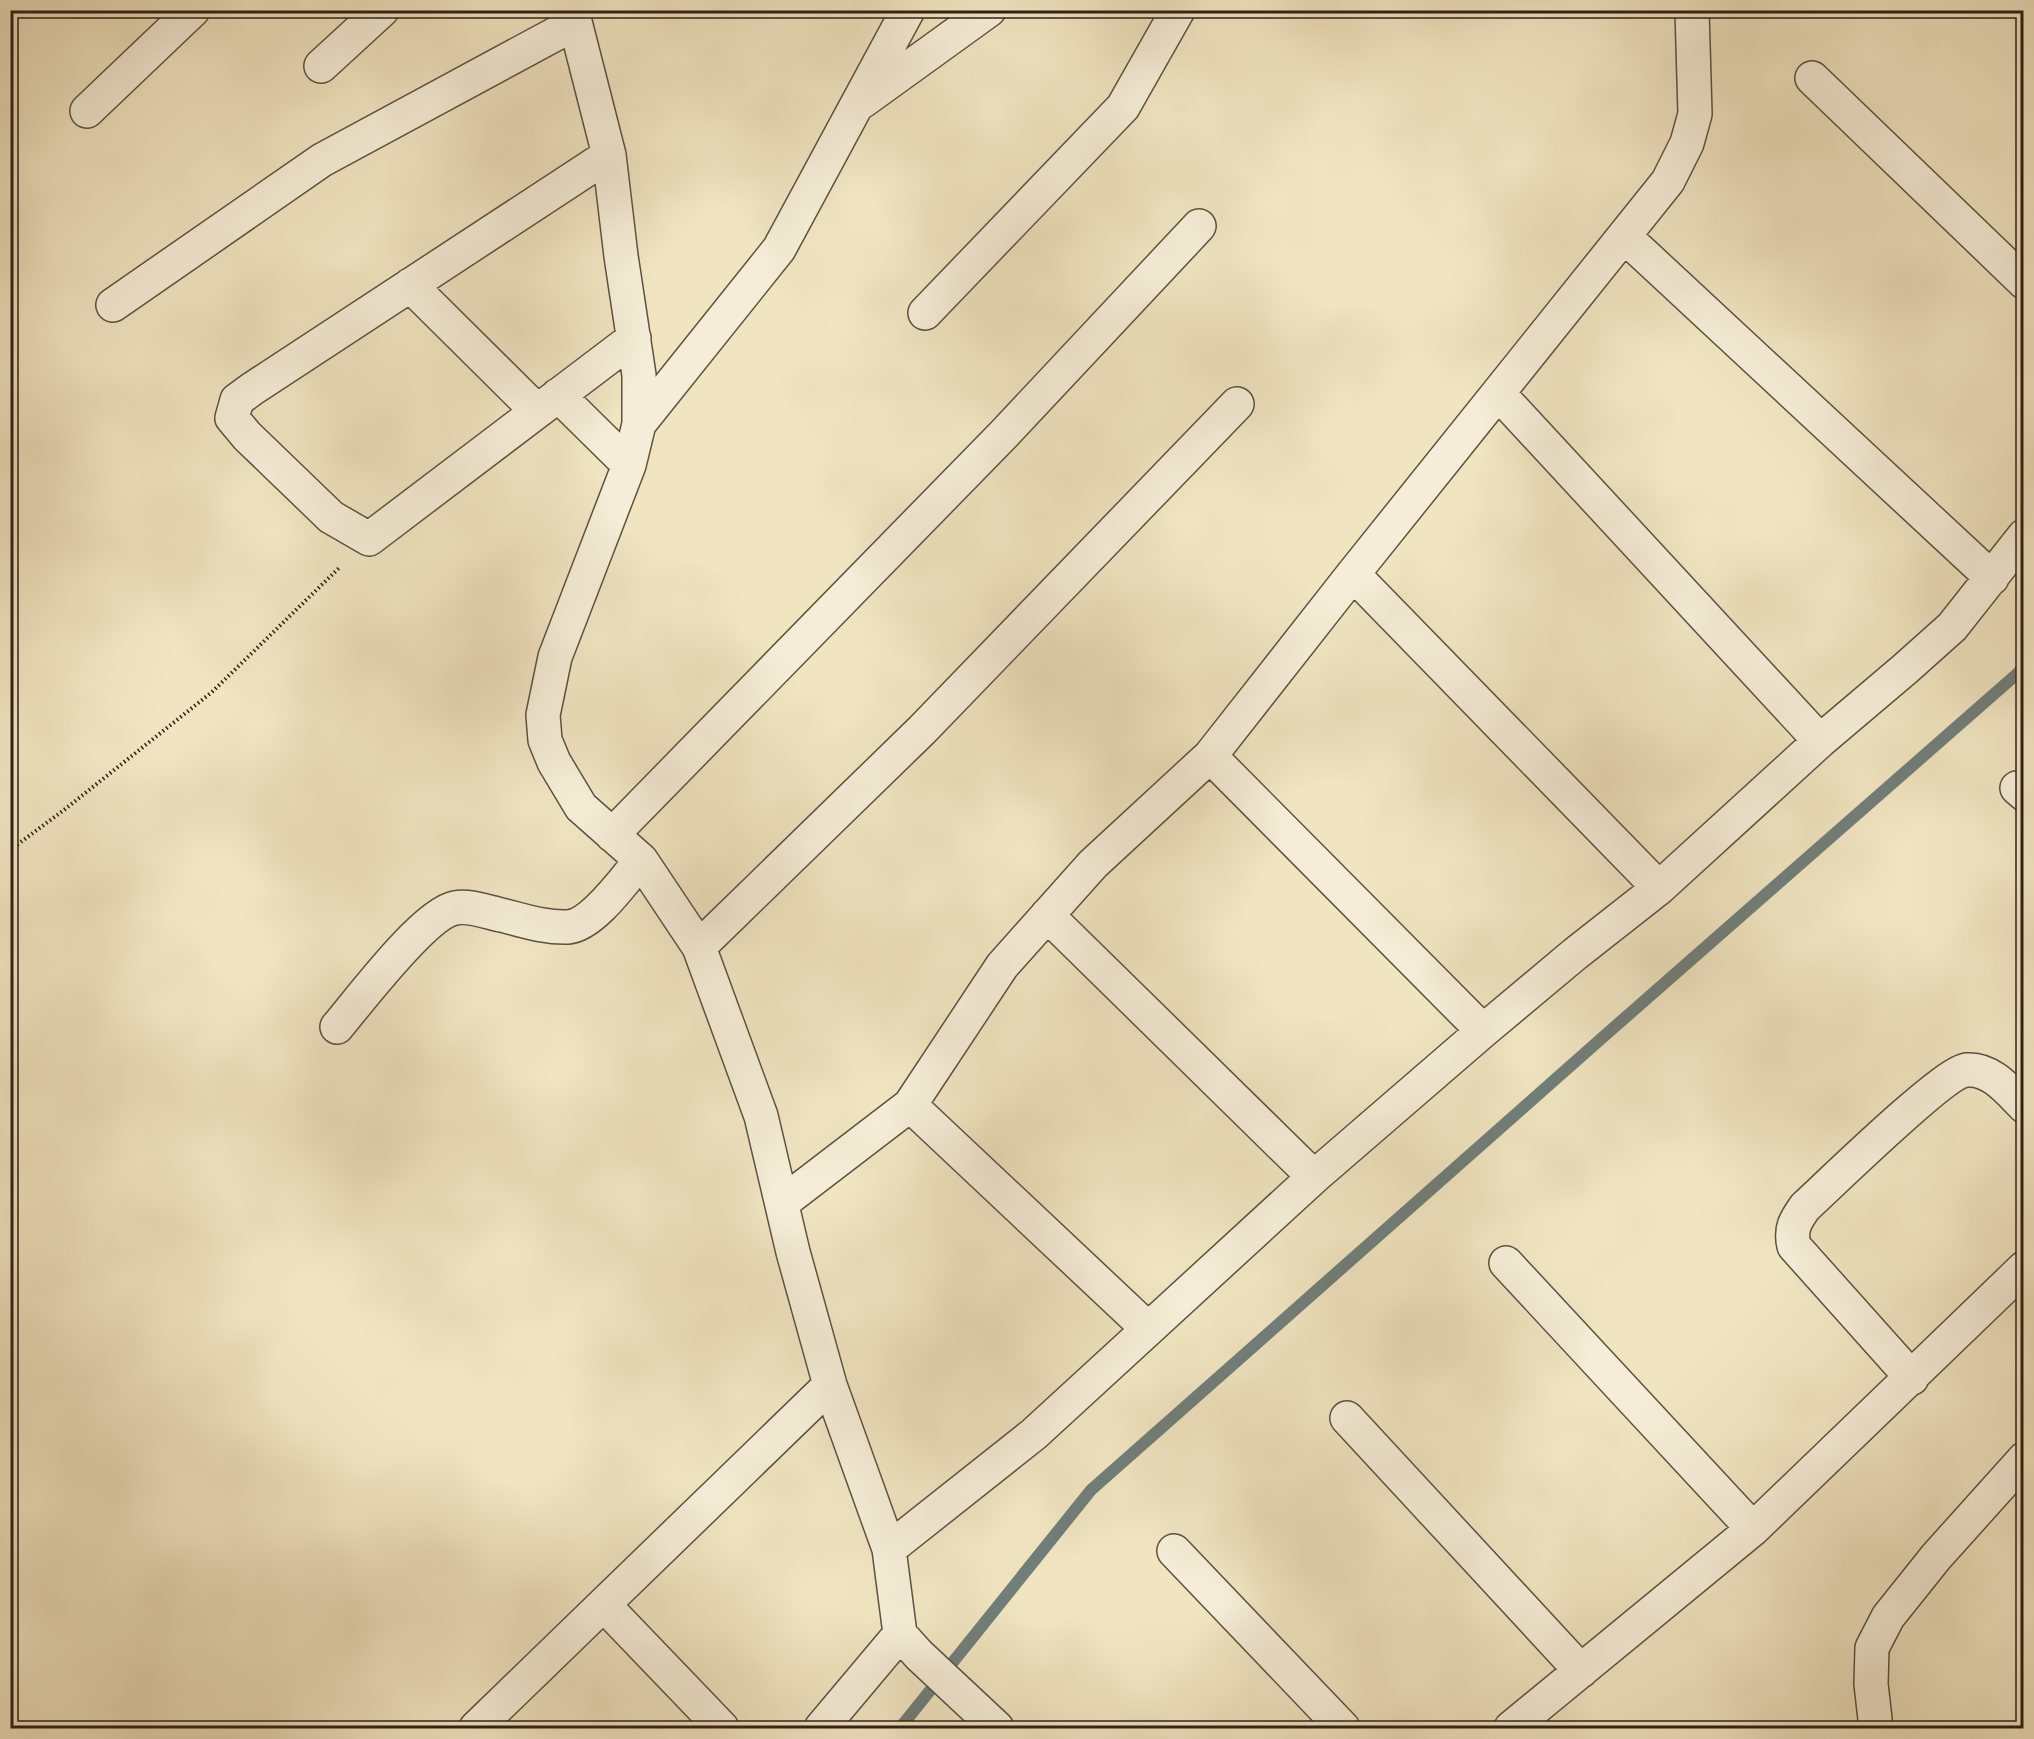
<svg xmlns="http://www.w3.org/2000/svg" width="2034" height="1739" font-family="Cardo,serif">
<style>
.lines{fill:none;stroke-linecap:round;stroke-linejoin:round}
.stream{stroke:#717e7a;stroke-width:12}
.minor-casing{stroke:#5e5141;stroke-width:36}
.path{stroke:#2e2016;stroke-width:4;stroke-dasharray:1.5 3;stroke-linecap:butt}
.minor{stroke:#f5edd7;stroke-width:33}
</style>
<rect width="100%" height="100%" fill="#f0e4c1"/>
<filter id="stains"><feTurbulence type="fractalNoise" baseFrequency=".00333" numOctaves="4"/><feColorMatrix values="0 0 0 0 .2 0 0 0 0 .09 0 0 0 0 .02 0 0 0 .5 -.17"/></filter>
<radialGradient id="worn" r=".72"><stop offset=".6" stop-color="#630" stop-opacity="0"/><stop offset="1" stop-color="#630" stop-opacity=".3"/></radialGradient>
<g class="lines">
<path class="stream" d="M900 1728 1091 1490 1602 1038 2018 673 2024 666"/>
<g class="minor-casing">
<path id="minor" d="M572 10 609 155 621 256 639 375V424L629 465 555 657 543 715 545 740 554 762 581 807 641 860 699 947 761 1116 793 1252 830 1385 889 1549 900 1634 919 1655 997 1728
M321 66 382 10
M1812 78 2024 282
M863 101 989 10
M87 111 193 10
M609 155 252 389 237 400 232 418 247 436 331 517 369 539 634 338
M1624 236 1992 578
M410 285 537 411
M113 305 322 160 574 24
M925 313 1123 107 1178 10
M1499 394 1820 741
M558 395 629 465
M639 424 779 249 908 10
M1353 574 1659 888
M1210 756 1483 1031
M2017 788 2024 794
M612 835 1004 434 1199 226
M1047 915 1314 1177
M699 947 922 730 1237 404
M337 1027C359 1001 424 914 455 908 469 905 487 912 501 915 522 920 545 928 568 927 593 925 625 879 641 860
M910 1105 1147 1328
M782 1203 910 1105 1002 966 1093 864 1210 756 1353 574 1668 181 1687 143 1695 114 1692 10
M1506 1263 1753 1529
M1912 1378 1794 1246C1790 1229 1795 1221 1805 1207 1829 1185 1944 1072 1967 1070 1991 1068 2009 1091 2024 1106
M1347 1418 1581 1671
M889 1549 1034 1434 1314 1177 1483 1031 1575 954 1659 888 1820 741 1905 669 1952 627 2024 536
M1174 1551 1343 1728
M604 1605 722 1728
M476 1728 830 1385
M821 1728 900 1634
M1511 1728 1753 1529 2024 1268
M1876 1728 1871 1684 1872 1648 1888 1617 1936 1557 2024 1459"/>
</g>
<path class="path" d="M10 850 64 810 212 692 340 567"/>
<use href="#minor" class="minor"/>
</g>
<rect width="2034" height="1739" fill="none" stroke="#f0e4c1" stroke-width="36"/>
<rect x="12" y="12" width="2010" height="1715" fill="none" stroke="#2e2016" stroke-width="3"/>
<rect x="18" y="18" width="1998" height="1703" fill="none" stroke="#2e2016" stroke-width="1.5"/>
<rect width="100%" height="100%" filter="url(#stains)"/>
<rect width="100%" height="100%" fill="url(#worn)"/>
</svg>
